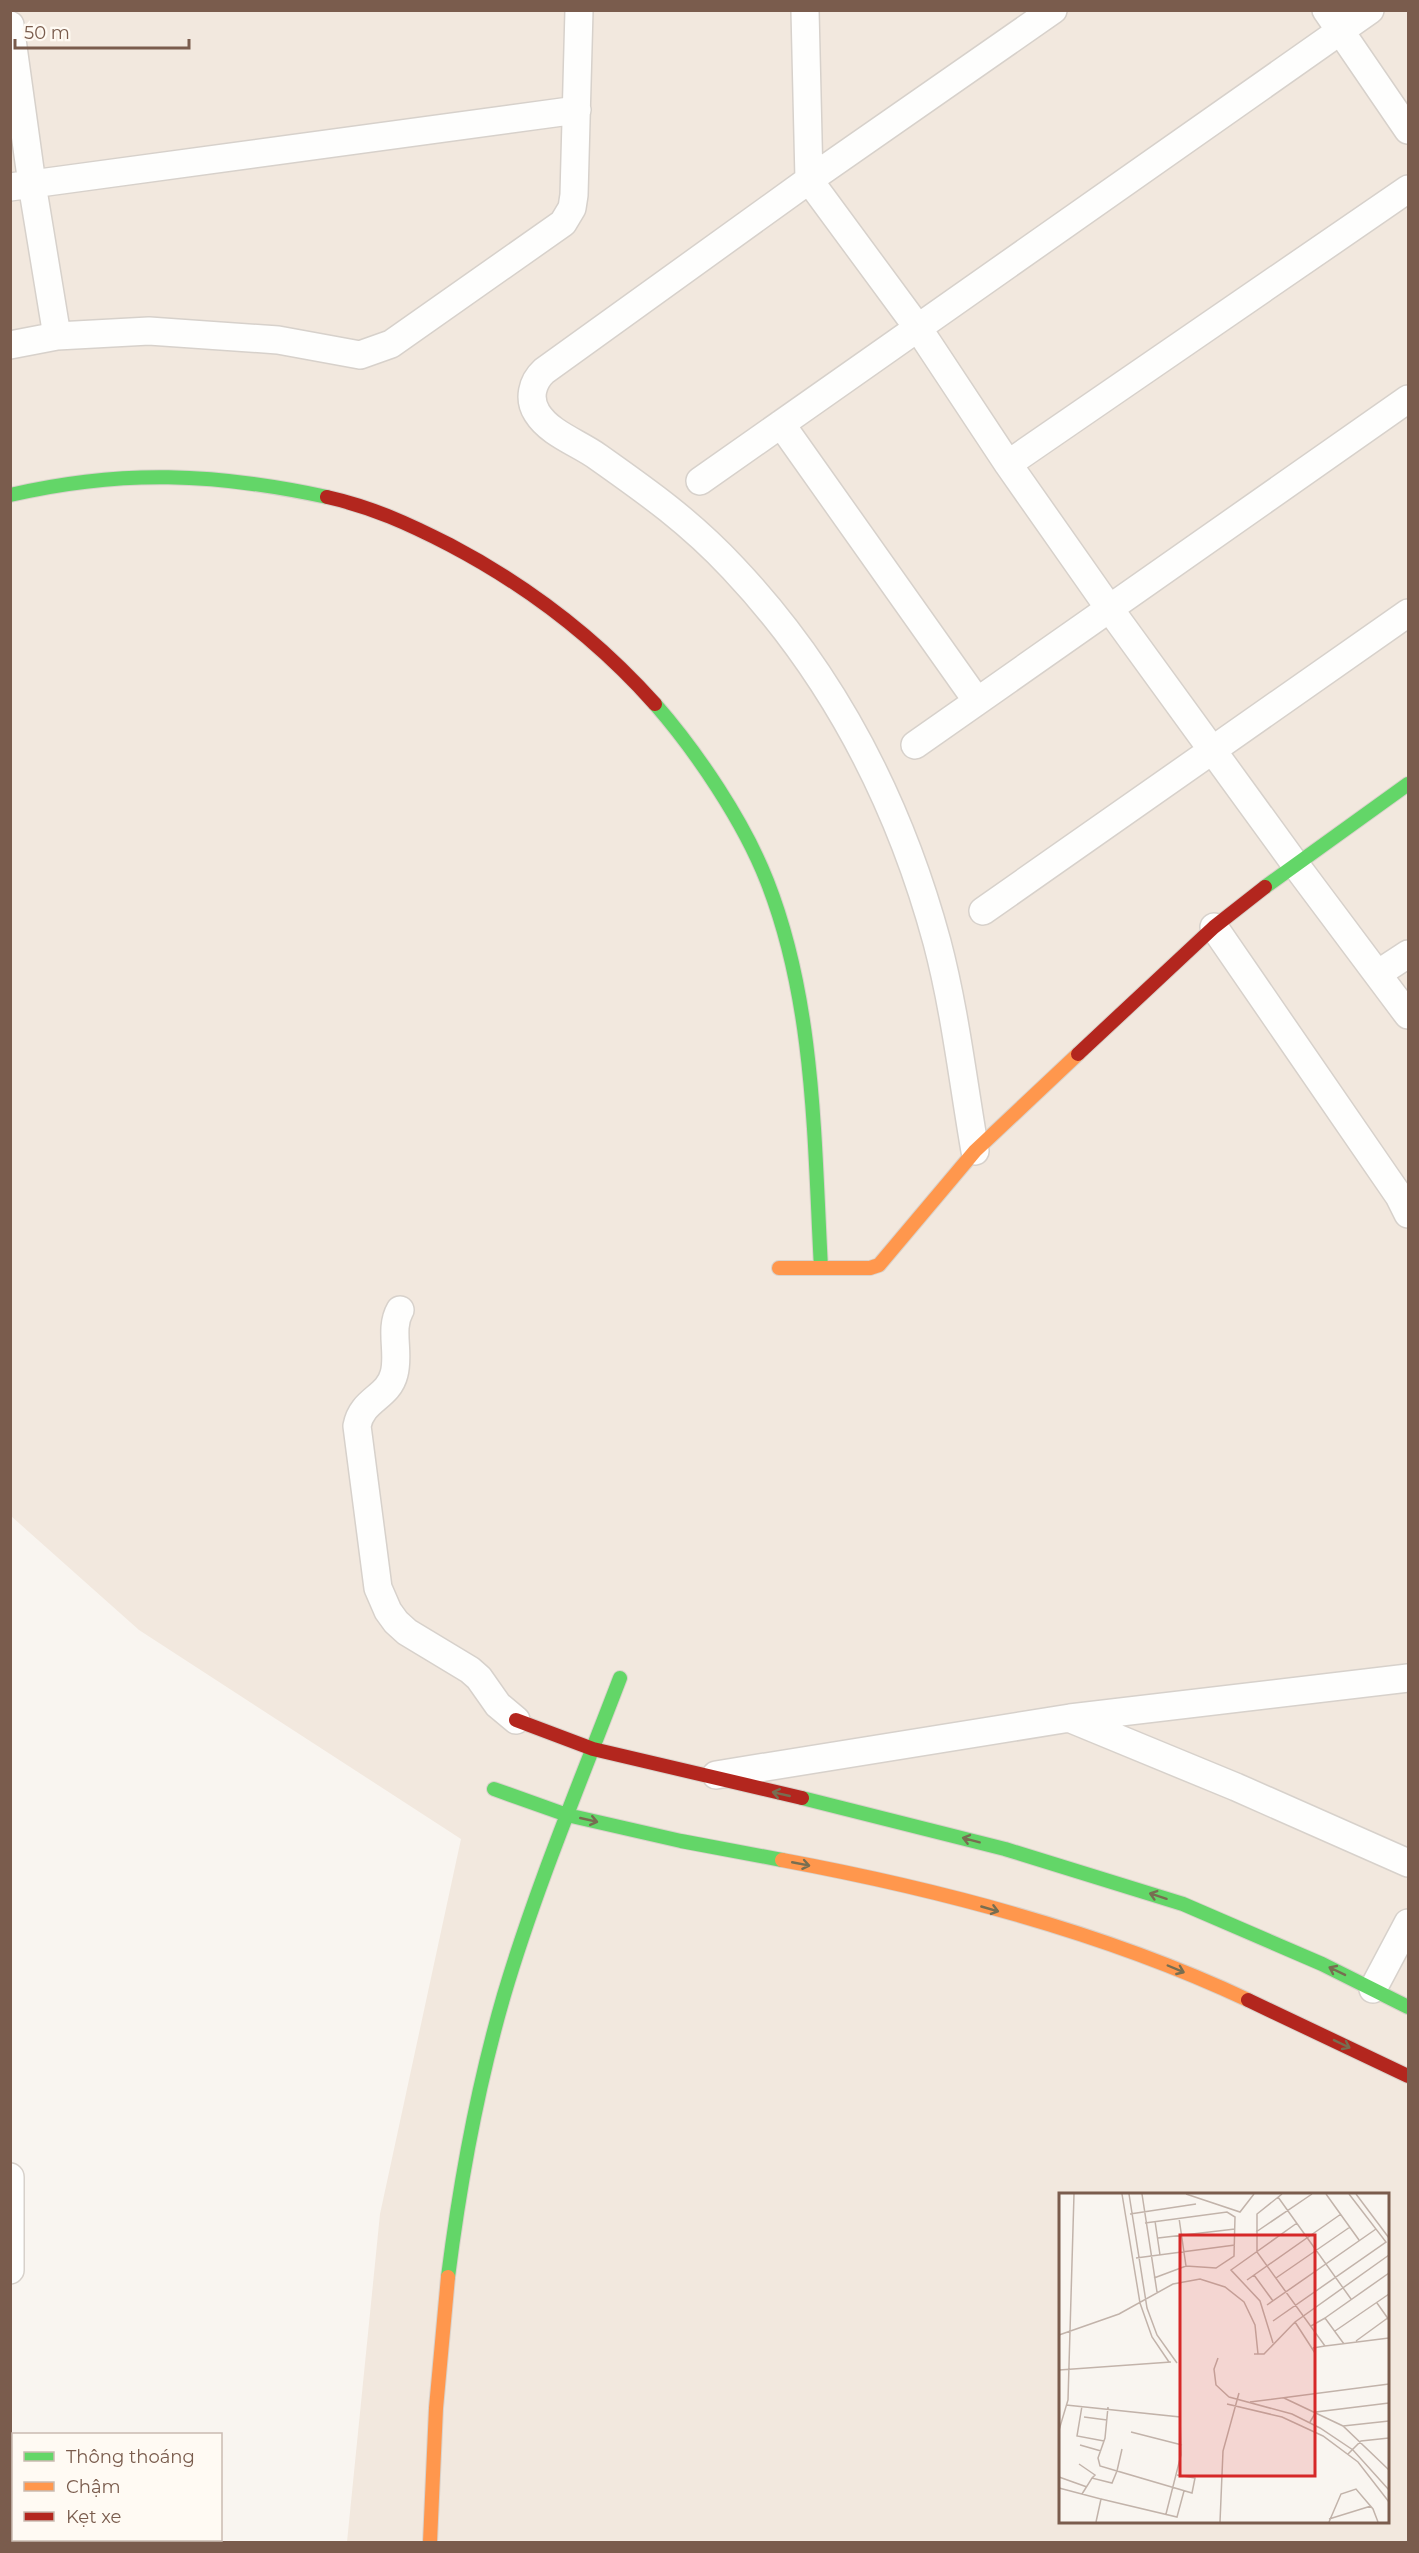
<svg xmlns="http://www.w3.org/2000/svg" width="1419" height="2553" font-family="Montserrat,sans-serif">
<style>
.residential{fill:#f2e8de;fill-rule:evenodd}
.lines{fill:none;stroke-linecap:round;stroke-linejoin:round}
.street-casing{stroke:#d7d1cb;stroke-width:30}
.fast-casing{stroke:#d9d2cb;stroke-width:16}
.slow-casing{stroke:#d9d2cb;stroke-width:16}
.jam-casing{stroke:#d9d2cb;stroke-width:16}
.street{stroke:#fefefd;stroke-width:27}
.fast{stroke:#63d668;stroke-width:14}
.slow{stroke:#ff974d;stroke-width:14}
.jam{stroke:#b3261e;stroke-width:14}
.oneway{stroke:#776e51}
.inset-road{fill:none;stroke:#c2b3aa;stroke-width:1.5}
.view{fill:#d62828;fill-opacity:0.15;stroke:#d62828;stroke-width:3}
.inset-edge{fill:none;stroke:#7a5c4d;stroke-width:3}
</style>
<rect width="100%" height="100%" fill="#f9f5f0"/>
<path class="residential" d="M11 11H1408V2542H347L380 2214 461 1839 139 1630 11 1516ZM1060 2194H1388V2522H1060Z"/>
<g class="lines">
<g class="street-casing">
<path id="street" d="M805 10 809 180 918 328 1008 464 1109 608 1295 864 1408 1015
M1326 10 1408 130
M10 25 32 184 57 336
M10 187 577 110
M10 345 57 336 149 331 278 340 360 355 391 344 563 223 572 208 574 195 579 10
M781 424 977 701
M1008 464 1408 189
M700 481 1370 10
M915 745 1408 399
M983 911 1408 613
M1214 927 1399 1196 1408 1214
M1379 973 1408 954
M975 1151C963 1082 955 1010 937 942 899 802 833 674 733 568 690 522 649 493 598 457 579 443 550 434 537 413 528 399 532 382 544 371L809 180 1053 10
M400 1310C389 1329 400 1353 394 1374 388 1398 362 1399 357 1426L378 1588 388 1611 396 1622 407 1632 470 1670 479 1678 498 1705 516 1720
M1071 1719 1236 1787 1408 1863
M716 1775 1070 1718 1408 1678
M1373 1989 1408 1923
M10 2177V2270"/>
</g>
<g class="fast-casing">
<path id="fast" d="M10 495C122 469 215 473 327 497
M655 704C697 752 744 822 767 881 815 1003 814 1139 821 1268
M1265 887 1408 784
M494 1789 567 1815 681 1841 782 1860
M802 1798 1005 1849 1183 1904 1322 1964 1408 2007
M448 2277C460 2182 477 2088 504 1995 536 1887 580 1783 620 1678"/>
</g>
<g class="slow-casing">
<path id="slow" d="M779 1268H870L879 1265 975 1151 1078 1054
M782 1860C938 1889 1104 1932 1248 2000
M430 2542 436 2408 448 2277"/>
</g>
<g class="jam-casing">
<path id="jam" d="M327 497C372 507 409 524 450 545 528 586 596 638 655 704
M1078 1054 1214 927 1265 887
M516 1720 593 1749 802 1798
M1248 2000 1408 2076"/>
</g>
<use href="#street" class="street"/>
<use href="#fast" class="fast"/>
<use href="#slow" class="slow"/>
<use href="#jam" class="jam"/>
</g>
<defs><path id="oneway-shaft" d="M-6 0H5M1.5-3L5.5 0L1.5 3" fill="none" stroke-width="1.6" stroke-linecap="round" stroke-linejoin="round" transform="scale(1.5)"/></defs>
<g class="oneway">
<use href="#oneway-shaft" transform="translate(781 1794) rotate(-167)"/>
<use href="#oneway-shaft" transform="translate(589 1820) rotate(13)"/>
<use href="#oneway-shaft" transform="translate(971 1840) rotate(-165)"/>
<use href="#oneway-shaft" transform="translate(801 1864) rotate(11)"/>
<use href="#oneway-shaft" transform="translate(1158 1896) rotate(-162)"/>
<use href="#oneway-shaft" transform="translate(990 1909) rotate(16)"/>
<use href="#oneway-shaft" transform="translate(1176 1969) rotate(23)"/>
<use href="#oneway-shaft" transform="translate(1337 1971) rotate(-154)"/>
<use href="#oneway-shaft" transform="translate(1342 2044) rotate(26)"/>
</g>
<g transform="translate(1059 2193)">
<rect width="330" height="330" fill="#f9f5f0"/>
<path class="inset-road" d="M63 1 81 110 93 144 110 169M70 1 88 115 98 142 118 170M83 1 98 99M127 1 181 19 195 1M223 1 198 21V59L266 153 254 155M267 1 300 47M297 1 330 45M219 4 292 106M71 21 137 11M120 25 127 73M96 28 101 62M86 30 168 19 176 24 175 63 157 75 127 73 95 85M197 39 253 1M99 45 176 36M77 65 176 52M195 82 214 108M217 85 291 34M188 87 282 21M318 110 330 127M208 112 317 36M266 125 330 80M214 128 327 49 290 1M236 129 256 160M252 133 266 125 285 151M276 138 330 101M0 142 60 121 114 91 141 86 166 94 185 109 196 132 199 161M297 148 330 124M214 150 201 108 172 77 238 30M266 153 330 145M195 161H205L236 129 330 62M159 165 155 176 157 192 170 204M0 177 112 169M170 204 233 221 261 235 294 257 330 297M225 205 284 233 330 277M191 209 330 191M168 211 223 224 264 243 299 269 330 309M7 212 121 224 122 262 107 321M23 213 18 243 45 248M49 214 46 245 39 265 41 273 58 278 63 256M25 224 48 227M251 229 257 219 330 210M284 233 330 228M0 237 9 207 15 1M72 239 123 252M21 252 42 258M289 261 302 248 330 245M20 271 36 282 33 285M0 284 28 294M0 295 42 306 37 329M23 301 33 285 53 290 58 278 133 300 136 285 118 282M42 306 118 324 125 298M270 326 312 313M161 329 164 258 180 200M270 329 282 301 297 296 314 316 319 329"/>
<path class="view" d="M121 42H256V283H121Z"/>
<rect width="330" height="330" class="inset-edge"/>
</g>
<rect width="1419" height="2553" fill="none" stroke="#7a5c4d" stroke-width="24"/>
<rect x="12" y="2433" width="210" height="108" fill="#fffaf3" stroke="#cabbb1" stroke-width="1.5"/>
<rect x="24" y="2452" width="30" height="9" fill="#63d668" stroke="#cabbb1" stroke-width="1.5"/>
<text x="66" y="2463" font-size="18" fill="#7a5c4d">Thông thoáng</text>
<rect x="24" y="2482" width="30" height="9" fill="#ff974d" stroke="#cabbb1" stroke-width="1.5"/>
<text x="66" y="2493" font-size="18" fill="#7a5c4d">Chậm</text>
<rect x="24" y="2512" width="30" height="9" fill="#b3261e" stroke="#cabbb1" stroke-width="1.5"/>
<text x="66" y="2523" font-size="18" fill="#7a5c4d">Kẹt xe</text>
<path d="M15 39v9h174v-9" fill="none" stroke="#7a5c4d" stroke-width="3"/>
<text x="24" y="39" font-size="18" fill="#7a5c4d" stroke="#fffaf3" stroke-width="4.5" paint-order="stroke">50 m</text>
</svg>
